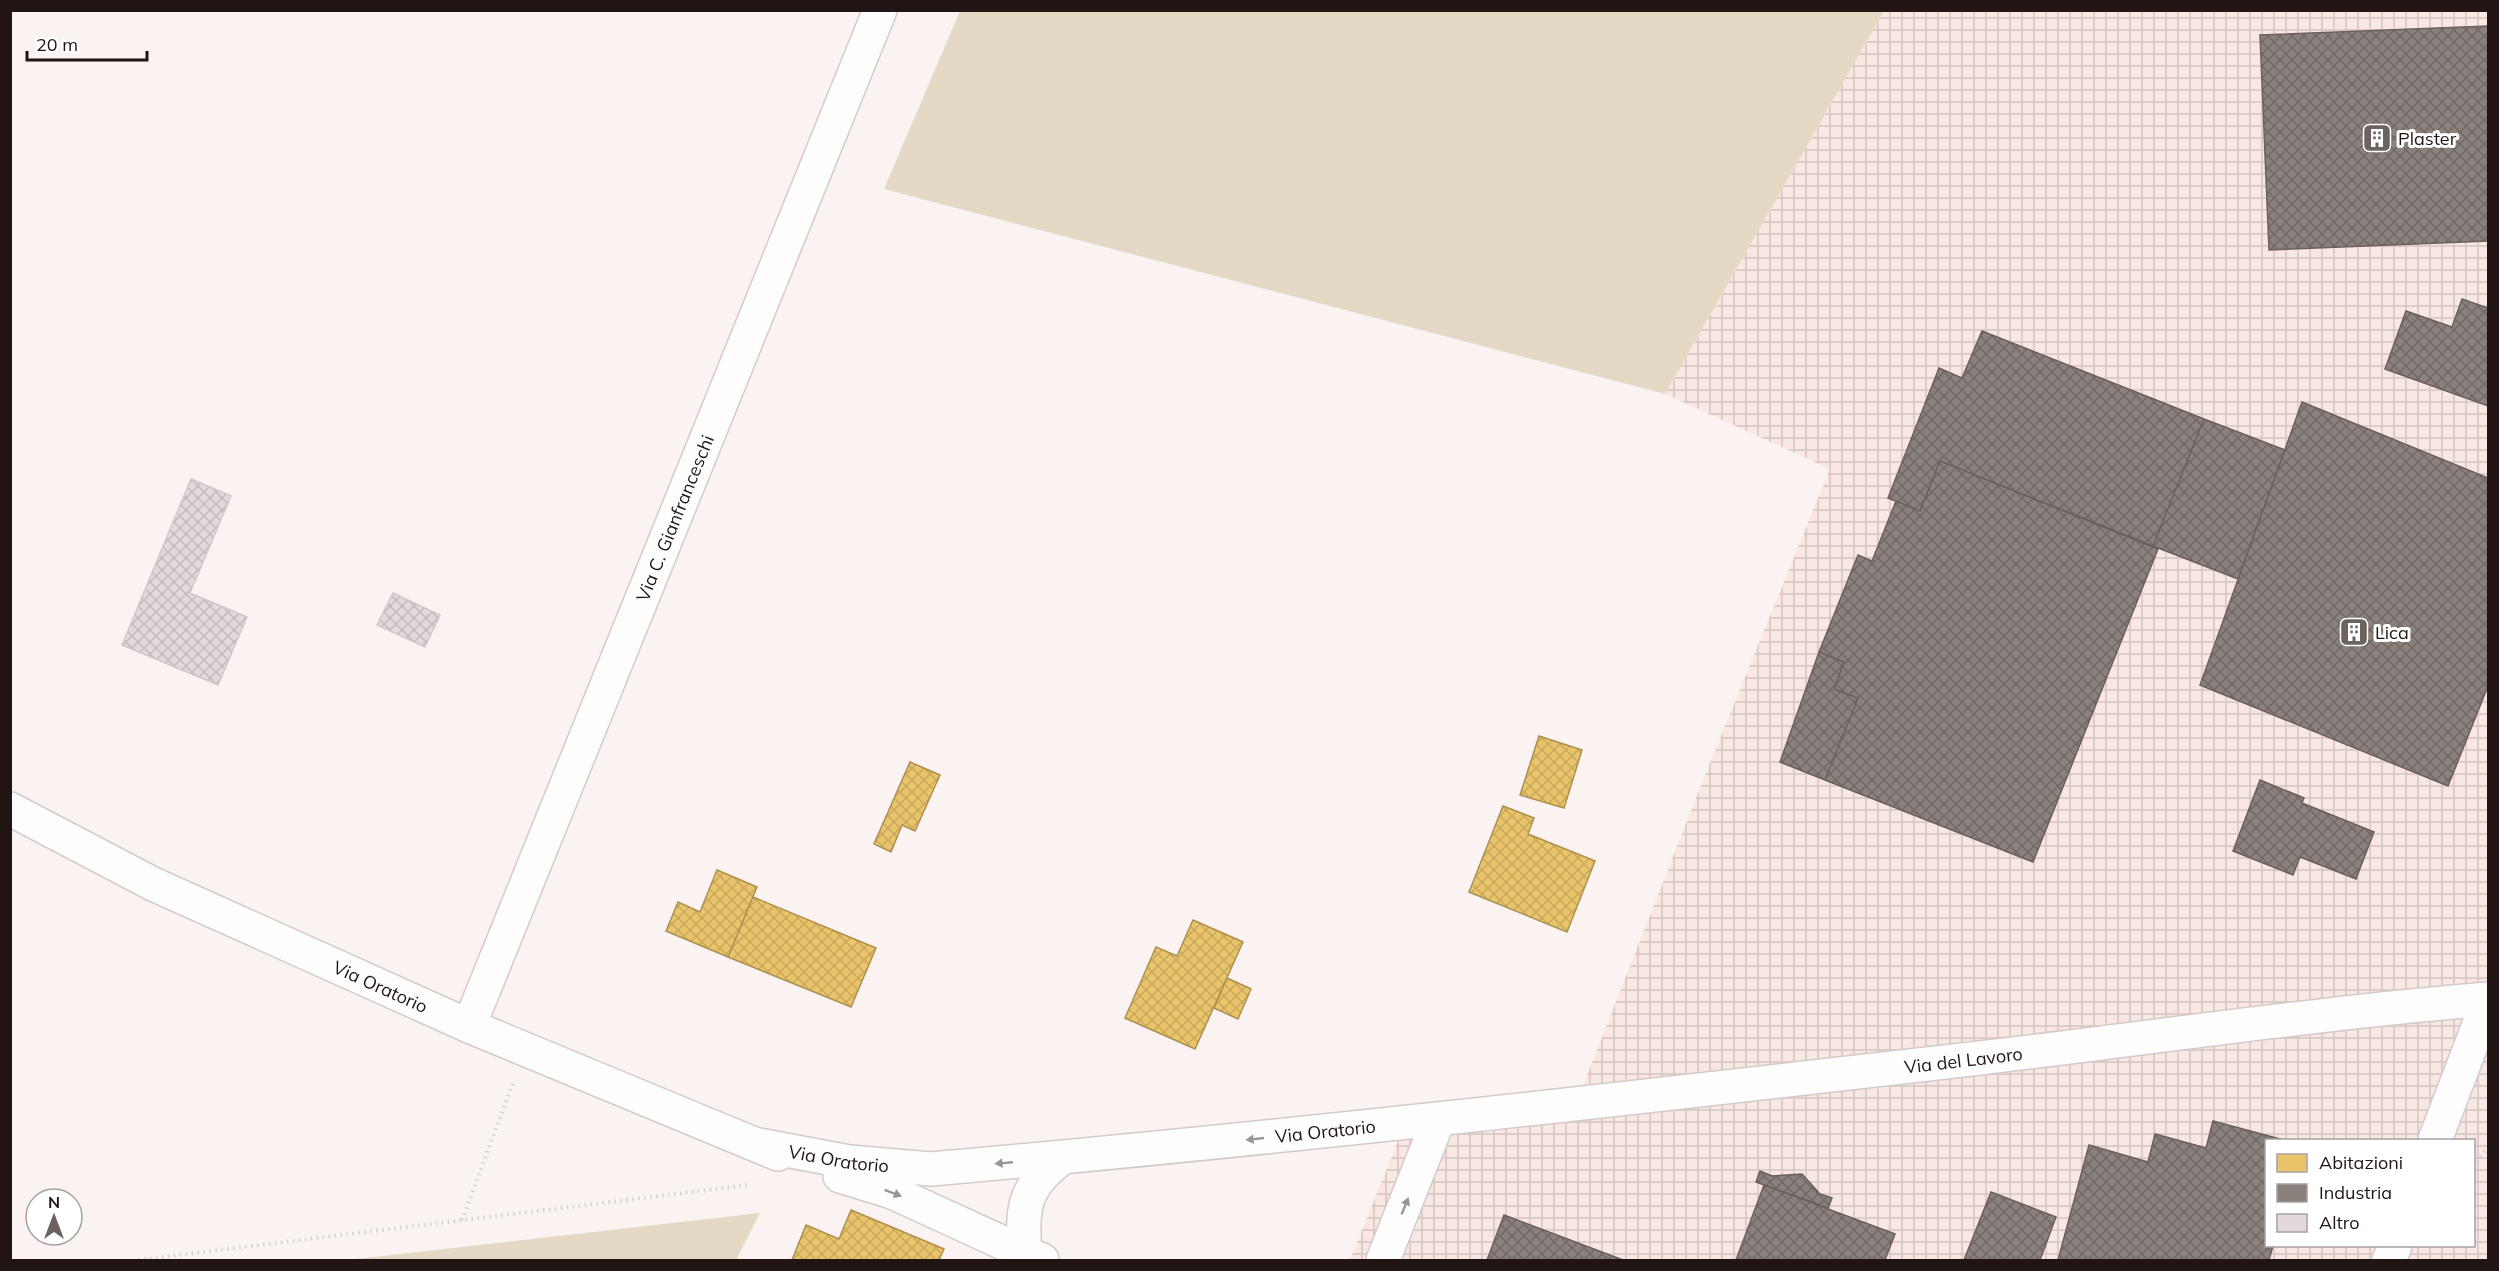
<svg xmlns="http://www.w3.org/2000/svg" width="2499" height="1271" font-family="Mulish,sans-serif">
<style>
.industrial{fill:url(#industrial-grid);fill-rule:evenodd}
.green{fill:#e3d9c5}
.homes{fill:url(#homes-cross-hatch);stroke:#ad9050;stroke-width:1.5}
.industry{fill:url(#industry-cross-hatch);stroke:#6a615c;stroke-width:1.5}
.building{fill:url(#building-cross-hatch);stroke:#d2c8c9;stroke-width:1.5}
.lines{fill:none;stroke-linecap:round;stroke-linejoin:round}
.minor-casing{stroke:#d4cbc8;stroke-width:36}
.path{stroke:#d5d2d2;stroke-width:4;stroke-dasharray:1.5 4.5;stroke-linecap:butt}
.minor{stroke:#fefdfd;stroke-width:33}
.oneway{fill:#9a9593}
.labels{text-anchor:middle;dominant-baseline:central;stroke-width:6;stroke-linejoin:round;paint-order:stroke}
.poi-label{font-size:18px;fill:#201512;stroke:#fff;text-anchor:start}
.street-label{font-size:18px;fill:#201512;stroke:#fff}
</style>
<defs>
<pattern id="industrial-grid" width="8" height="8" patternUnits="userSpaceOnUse" patternTransform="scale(1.5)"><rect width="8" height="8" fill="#f8e7e3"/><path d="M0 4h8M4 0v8" fill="none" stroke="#d4c5c2"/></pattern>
<pattern id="homes-cross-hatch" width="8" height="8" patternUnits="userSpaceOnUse" patternTransform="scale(1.5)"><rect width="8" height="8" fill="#e9c46a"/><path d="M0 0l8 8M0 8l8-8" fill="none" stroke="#c8a85b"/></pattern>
<pattern id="industry-cross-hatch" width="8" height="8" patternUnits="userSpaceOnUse" patternTransform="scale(1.5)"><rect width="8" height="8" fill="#8a817c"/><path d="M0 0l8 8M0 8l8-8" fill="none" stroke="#706864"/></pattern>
<pattern id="building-cross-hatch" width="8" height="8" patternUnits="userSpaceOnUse" patternTransform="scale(1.5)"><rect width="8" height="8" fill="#e3d9da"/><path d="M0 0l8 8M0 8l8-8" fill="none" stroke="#c2b9ba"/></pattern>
</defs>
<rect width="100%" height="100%" fill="#faf3f1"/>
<path class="industrial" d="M1884 11H2488V1260H1350L1409 1114 1577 1101 1704 778 1830 469 1665 394ZM2266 1140H2474V1246H2266Z"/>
<path class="green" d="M960 11V10L1884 11 1665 394 884 189Z
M760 1213 736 1260H347Z"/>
<path class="homes" d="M1539 736 1582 750 1564 808 1520 795Z
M910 762 940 775 915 831 902 825 891 852 874 844Z
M1503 806 1534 818 1528 834 1595 861 1567 932 1469 892Z
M717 870 757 887 728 957 666 931 678 902 700 912Z
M753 897 876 948 851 1007 728 957Z
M1193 920 1243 942 1195 1049 1125 1018 1156 947 1177 956Z
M1227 978 1251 989 1238 1019 1214 1008Z
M851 1210 944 1249 939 1260H792L806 1225 839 1239Z"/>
<path class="industry" d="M2488 26V241L2269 250 2260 35Z
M2462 299 2488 308V406L2385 369 2406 311 2452 327Z
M1982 331 2204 419 2153 546 1940 461 1920 511 1888 498 1939 368 1962 378Z
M2302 402 2488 478V686L2448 786 2200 685Z
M2204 419 2285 450 2238 579 2153 546Z
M1940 461 2158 549 2033 862 1825 780 1858 698 1834 689 1844 662 1819 652 1858 555 1872 561 1896 501 1920 511Z
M1819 652 1844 662 1834 689 1858 698 1825 780 1780 762Z
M2260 780 2304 798 2302 803 2374 832 2356 879 2300 857 2293 875 2233 851Z
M2213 1121 2284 1140H2266V1246H2273L2269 1260H2058L2089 1145 2148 1162 2155 1134 2206 1148Z
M1760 1171 1772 1176 1802 1174 1820 1194 1832 1198 1828 1208 1756 1182Z
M1764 1185 1895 1234 1885 1260H1736Z
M1991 1192 2056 1217 2040 1260H1964Z
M1504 1215 1623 1260H1487Z"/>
<path class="building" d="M191 479 231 496 190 593 247 617 218 685 122 645Z
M393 593 440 615 425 647 377 625Z"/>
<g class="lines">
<g class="minor-casing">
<g id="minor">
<path id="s1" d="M10 809 153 884 469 1026 778 1154"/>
<path id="s2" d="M469 1026 880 10"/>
<path d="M2435 1140 2488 1001"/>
<path id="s3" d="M759 1145 849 1162 931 1169C1282 1138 1631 1098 1980 1058 2150 1038 2318 1013 2488 999"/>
<path d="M840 1176 892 1192 1025 1253"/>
<path d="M1042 1260 1025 1253C1021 1208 1024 1186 1062 1158"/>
<path d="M1383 1260 1438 1121"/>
<path d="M2389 1260 2395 1246"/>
</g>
</g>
<path class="path" d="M2474 1167 2488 1146
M462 1220 513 1083
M138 1260 748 1185"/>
<use href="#minor" class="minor"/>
</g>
<defs><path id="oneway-solid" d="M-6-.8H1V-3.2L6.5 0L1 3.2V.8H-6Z" transform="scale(1.5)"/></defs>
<g class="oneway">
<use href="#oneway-solid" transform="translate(1255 1139) rotate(174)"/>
<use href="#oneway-solid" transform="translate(1004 1163) rotate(175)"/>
<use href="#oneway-solid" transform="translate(893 1193) rotate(21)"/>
<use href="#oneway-solid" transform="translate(1405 1206) rotate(-68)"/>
</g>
<defs>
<g id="building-square" transform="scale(1.5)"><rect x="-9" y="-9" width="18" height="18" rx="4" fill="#6c6360" stroke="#fff"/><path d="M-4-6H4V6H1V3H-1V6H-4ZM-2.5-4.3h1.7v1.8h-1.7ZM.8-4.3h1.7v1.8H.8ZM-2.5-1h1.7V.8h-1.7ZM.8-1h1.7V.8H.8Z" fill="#fff"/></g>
</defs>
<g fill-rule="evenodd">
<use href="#building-square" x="2377" y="138"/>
<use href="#building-square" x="2354" y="632"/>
</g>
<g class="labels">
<g class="poi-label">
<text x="2398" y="138">Plaster</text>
<text x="2375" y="632">Lica</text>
</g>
<g class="street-label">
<text stroke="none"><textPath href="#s2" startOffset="548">Via C. Gianfranceschi</textPath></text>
<text stroke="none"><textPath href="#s1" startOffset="411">Via Oratorio</textPath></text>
<text stroke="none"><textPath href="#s3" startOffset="1212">Via del Lavoro</textPath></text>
<text stroke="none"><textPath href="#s3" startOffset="570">Via Oratorio</textPath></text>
<text stroke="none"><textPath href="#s3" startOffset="81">Via Oratorio</textPath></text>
</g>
</g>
<rect width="2499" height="1271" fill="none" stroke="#201512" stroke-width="24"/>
<rect x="2265" y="1139" width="210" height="108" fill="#ffffff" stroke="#a6a1a0" stroke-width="1.5"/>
<rect x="2277" y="1154" width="30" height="18" fill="#e9c46a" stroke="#a6a1a0" stroke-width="1.5"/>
<text x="2319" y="1169" font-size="18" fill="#201512">Abitazioni</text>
<rect x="2277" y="1184" width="30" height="18" fill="#8a817c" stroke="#a6a1a0" stroke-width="1.5"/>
<text x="2319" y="1199" font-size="18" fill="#201512">Industria</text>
<rect x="2277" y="1214" width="30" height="18" fill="#e3d9da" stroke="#a6a1a0" stroke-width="1.5"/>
<text x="2319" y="1229" font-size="18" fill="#201512">Altro</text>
<g transform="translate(54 1217)"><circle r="28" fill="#ffffff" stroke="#a6a1a0" stroke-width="1.5"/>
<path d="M0-4.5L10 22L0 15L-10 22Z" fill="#6c6360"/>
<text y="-9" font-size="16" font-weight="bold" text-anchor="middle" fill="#201512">N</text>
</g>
<path d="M27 51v9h120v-9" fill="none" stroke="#201512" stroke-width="3"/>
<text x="36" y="51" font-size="18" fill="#201512" stroke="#ffffff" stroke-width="4.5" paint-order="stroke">20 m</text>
</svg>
